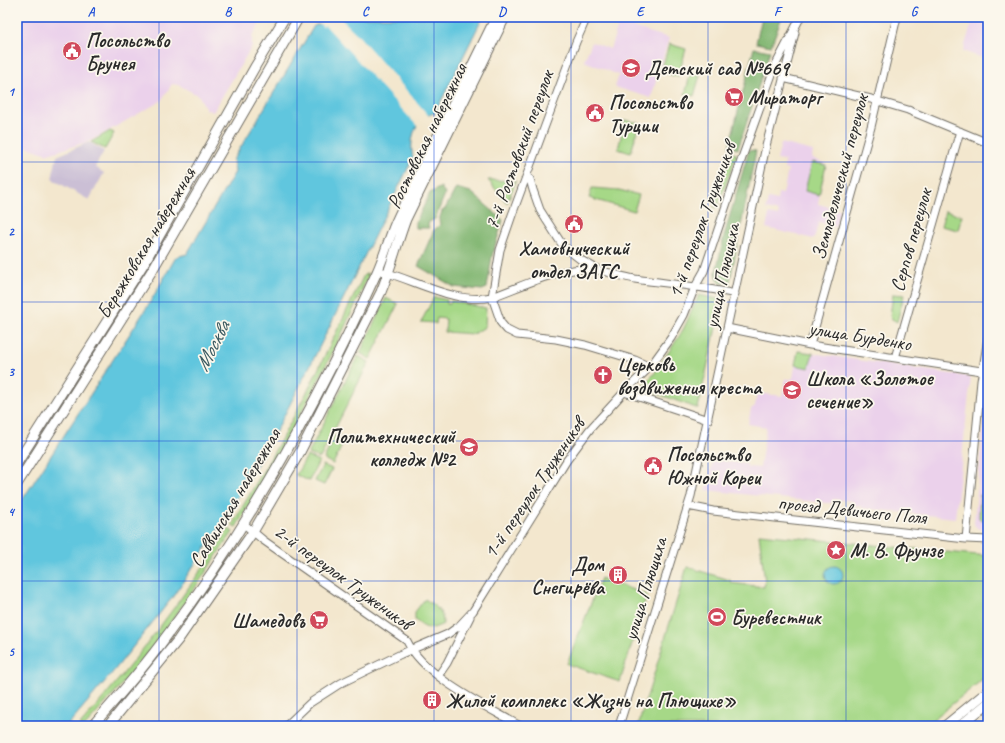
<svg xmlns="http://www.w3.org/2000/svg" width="1005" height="743" font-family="Caveat,sans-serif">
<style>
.built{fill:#ebd1eb}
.industrial{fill:#cbbfd5}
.green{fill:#a6d887;stroke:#688259}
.forest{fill:#84b874;stroke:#587250}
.water{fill:#60c6de;stroke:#467884}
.pier{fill:#f3e7ce}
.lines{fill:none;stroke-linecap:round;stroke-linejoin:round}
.minor-casing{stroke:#716d64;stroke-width:9}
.major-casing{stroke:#716d64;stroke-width:11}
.minor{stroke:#fff;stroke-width:7}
.major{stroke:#fff;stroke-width:9}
.grid{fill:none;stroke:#1d4ed8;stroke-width:1;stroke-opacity:0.55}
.labels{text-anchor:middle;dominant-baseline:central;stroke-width:3.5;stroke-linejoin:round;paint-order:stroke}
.poi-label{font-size:20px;font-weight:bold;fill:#2b2b2b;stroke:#fbf7ec;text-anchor:start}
.street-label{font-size:20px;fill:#2b2b2b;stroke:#fbf7ec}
.water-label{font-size:21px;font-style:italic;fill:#3b5a61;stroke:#fbf7ec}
.neatline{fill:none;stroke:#1d4ed8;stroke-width:1.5}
.grid-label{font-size:13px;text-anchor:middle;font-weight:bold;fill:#1d4ed8}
</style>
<rect width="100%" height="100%" fill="#fbf7ec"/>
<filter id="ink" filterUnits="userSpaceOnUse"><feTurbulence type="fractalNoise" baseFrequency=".025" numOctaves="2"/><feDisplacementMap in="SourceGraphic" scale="8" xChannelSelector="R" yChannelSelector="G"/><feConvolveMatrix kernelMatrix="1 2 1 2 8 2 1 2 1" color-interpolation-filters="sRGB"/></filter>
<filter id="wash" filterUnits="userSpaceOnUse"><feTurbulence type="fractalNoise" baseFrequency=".012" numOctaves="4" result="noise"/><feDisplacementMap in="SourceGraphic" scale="16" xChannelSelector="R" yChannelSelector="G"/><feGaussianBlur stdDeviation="0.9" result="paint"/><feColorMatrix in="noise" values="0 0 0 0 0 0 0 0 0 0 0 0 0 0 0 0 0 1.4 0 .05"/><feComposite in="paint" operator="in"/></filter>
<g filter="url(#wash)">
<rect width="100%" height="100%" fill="#f3e7ce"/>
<path class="built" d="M17 17H63L64 18 66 17H264L252 36V46L213 112 206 109 199 96 179 85 172 84 161 101 90 141 48 154 24 146 18 150 17 153Z
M974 17H988V60L963 51Z
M619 23 669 38 651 98 615 87 619 75 584 61 592 42 610 49Z
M781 143 813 151 812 158 826 164 818 204 841 210 836 227 819 222 814 239 766 228 769 214 778 216 779 212 766 209 768 199 777 201 778 193 783 194 788 170 784 169 785 161 777 160Z
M798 351 971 377 955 518 861 508V506L853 505V501L833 499 832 503H826L706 490 713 460 747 464V467L760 468 766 427 748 424 751 409 755 406 757 393 782 396 785 379H791L793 378Z
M988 381V525H984L986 529H979L975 526 974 523Z"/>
<path class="industrial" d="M89 142 104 151 95 167 104 173 89 200 52 179 57 156Z"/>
<path class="green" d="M669 44 686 49 678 77 661 72Z
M691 72 700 75 694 96 685 94Z
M625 120 639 123 631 153 618 149Z
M110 131 114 133 105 149 91 142Z
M728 152 737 154 717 208 714 207Z
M812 162 826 165 819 195 805 191Z
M488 180 516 181 507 203Z
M592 188 619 190 639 195 634 211 589 198Z
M945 211 962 216 958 230 941 226Z
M366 274H369C331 362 285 445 236 527L232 525 282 438 308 390 364 275Z
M893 294 904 295 897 322 892 319 890 316Z
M699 295 718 299 721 301V305L698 408H696L645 389 643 387 645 383 654 374 682 332Z
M434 297 447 300V304H450L451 301 486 308 485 327 473 334 445 332 446 319 437 318 436 324 434 323 421 322Z
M386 298 398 304 370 359 360 353Z
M798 351 813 353 809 368 795 365Z
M358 356 369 362 320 458 308 454Z
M335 435 345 439 333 464 324 459Z
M307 456 319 461 309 481 296 475Z
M323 465 332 469 324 485 315 481Z
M980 495 988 496V521H982L979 518Z
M229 529 233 532C218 553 205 574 190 595 158 641 123 685 85 726H79C134 664 183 598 229 529Z
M759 534 988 556V675L925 726H638L687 567 730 580 731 583 764 587 765 582Z
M601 578 647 595 620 682 567 664Z
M425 599C436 607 443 610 443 624 429 631 426 629 415 620V612Z"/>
<path class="forest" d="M762 17H782L771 46 756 43Z
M754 48 770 51 738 149 729 147Z
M749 150 756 151 730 281C720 286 718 282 716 272L725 232Z
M441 187 445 194 435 219 429 222 428 225 429 228H416V222L430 193Z
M456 188 471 192 503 220 492 256 487 288 482 290 454 287 418 266 434 230 440 225 439 220 442 211 445 209Z"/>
<path class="water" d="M329 17H483L435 113C414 118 409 140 413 158L315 356 273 437 221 525 172 598 113 672 67 726H17V508L149 304 176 257 187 254 235 172 233 160 314 26 325 22Z
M825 575a9 9 0 1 1 18 0a9 9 0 1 1-18 0Z"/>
<path class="pier" d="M326 17H339L357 34 429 116 432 114 433 116 424 121 417 130 416 129 418 127 325 25 323 27 319 23Z"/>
</g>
<g filter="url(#ink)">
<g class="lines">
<g class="minor-casing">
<path id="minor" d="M587 17 576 42 512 215 500 250 492 297 501 323 507 330 517 335 556 339 585 345 635 360 650 367
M783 78 871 99 908 110 988 143
M526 177 530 179 533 190 540 210 563 246 581 260 597 269
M384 272C417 281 458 305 492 297 517 288 546 274 573 270 595 266 614 275 635 279 668 284 702 286 735 294
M727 328 810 345 988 372
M810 345 871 127 897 17
M895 358 960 131
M624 392 708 420
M688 506 713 511 966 539 988 540
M244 524 263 540 407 641C424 677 486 706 520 726
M966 539 981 381 988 338
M438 676 447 663 470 617
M286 726 310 703 341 683 401 654 448 634 459 626 473 611 567 460 590 429 624 392 650 367 671 338 684 315 695 287 704 271 743 155 775 66 799 20
M619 726 691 496 766 146 795 33"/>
</g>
<g class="major-casing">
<path id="major" d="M17 463 144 263 256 65 285 17
M17 484 153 269 299 17
M92 726C119 696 145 666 168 634 252 523 319 399 377 272 383 259 387 245 392 232 395 223 399 215 403 207L496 17
M108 726 178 640 253 532 300 452 381 292C391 268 397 243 406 219L505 17
M945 726 988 691
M960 726 988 703"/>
</g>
<use href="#minor" class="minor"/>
<use href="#major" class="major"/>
</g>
</g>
<path class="grid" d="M159 17V726M297 17V726M434 17V726M571 17V726M708 17V726M846 17V726M17 162H988M17 302H988M17 441H988M17 581H988"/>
<defs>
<g id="civic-disc" transform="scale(1)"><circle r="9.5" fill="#d1495b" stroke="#fbf7ec"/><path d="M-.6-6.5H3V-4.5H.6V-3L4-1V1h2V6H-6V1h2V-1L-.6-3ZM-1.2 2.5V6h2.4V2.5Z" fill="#fff"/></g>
<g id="school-disc" transform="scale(1)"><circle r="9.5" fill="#d1495b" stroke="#fbf7ec"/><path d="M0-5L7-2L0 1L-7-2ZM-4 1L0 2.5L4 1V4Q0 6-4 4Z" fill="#fff"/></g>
<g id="supermarket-disc" transform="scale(1)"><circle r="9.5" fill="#d1495b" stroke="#fbf7ec"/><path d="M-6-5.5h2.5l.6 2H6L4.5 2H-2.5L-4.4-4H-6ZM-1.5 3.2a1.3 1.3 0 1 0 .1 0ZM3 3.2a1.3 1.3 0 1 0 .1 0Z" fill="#fff"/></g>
<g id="church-disc" transform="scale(1)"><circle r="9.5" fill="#d1495b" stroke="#fbf7ec"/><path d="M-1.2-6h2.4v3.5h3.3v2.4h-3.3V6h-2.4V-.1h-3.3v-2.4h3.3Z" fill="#fff"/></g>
<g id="university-disc" transform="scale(1)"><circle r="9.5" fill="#d1495b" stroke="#fbf7ec"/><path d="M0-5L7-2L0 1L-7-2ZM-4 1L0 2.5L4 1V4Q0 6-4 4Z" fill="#fff"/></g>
<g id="sight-disc" transform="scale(1)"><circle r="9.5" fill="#d1495b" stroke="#fbf7ec"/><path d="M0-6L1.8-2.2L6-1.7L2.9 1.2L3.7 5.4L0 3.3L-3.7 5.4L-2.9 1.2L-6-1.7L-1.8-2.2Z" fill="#fff"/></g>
<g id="building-disc" transform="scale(1)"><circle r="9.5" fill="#d1495b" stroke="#fbf7ec"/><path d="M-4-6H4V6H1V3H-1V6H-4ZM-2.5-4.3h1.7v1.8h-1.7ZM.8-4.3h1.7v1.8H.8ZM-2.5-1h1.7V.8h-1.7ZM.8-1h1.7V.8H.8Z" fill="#fff"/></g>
<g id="stadium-disc" transform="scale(1)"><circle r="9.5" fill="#d1495b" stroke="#fbf7ec"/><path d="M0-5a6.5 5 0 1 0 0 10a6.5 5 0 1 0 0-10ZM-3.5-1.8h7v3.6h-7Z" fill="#fff"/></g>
</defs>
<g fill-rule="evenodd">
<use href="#civic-disc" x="72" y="51"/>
<use href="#school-disc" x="631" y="68"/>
<use href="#supermarket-disc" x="734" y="97"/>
<use href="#civic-disc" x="595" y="113"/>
<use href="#civic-disc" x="574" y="224"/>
<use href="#church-disc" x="603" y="375"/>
<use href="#school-disc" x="792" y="390"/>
<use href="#university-disc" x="469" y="447"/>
<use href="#civic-disc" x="653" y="466"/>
<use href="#sight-disc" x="836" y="550"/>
<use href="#building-disc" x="618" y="575"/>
<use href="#stadium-disc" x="717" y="617"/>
<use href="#supermarket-disc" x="319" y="620"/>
<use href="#building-disc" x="432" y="700"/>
</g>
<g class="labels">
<g class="poi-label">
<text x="86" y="40">Посольство<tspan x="86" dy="23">Брунея</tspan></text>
<text x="645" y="68">Детский сад №669</text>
<text x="748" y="97">Мираторг</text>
<text x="609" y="102">Посольство<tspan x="609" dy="23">Турции</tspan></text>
<text x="574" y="248" text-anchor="middle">Хамовнический<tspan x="574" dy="23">отдел ЗАГС</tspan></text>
<text x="617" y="364">Церковь<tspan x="617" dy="23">воздвижения креста</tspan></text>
<text x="806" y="378">Школа «Золотое<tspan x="806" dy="23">сечение»</tspan></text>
<text x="455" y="436" text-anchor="end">Политехнический<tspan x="455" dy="23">колледж №2</tspan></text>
<text x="667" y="454">Посольство<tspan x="667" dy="23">Южной Кореи</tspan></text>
<text x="850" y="550">М. В. Фрунзе</text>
<text x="604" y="564" text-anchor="end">Дом<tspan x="604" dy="23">Снегирёва</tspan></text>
<text x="731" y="617">Буревестник</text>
<text x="305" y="620" text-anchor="end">Шамедовъ</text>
<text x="446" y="700">Жилой комплекс «Жизнь на Плющихе»</text>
</g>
<g class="street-label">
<text transform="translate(427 136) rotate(-64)">Ростовская набережная</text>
<text transform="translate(519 150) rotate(-70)">7-й Ростовский переулок</text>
<text transform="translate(840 177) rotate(-75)">Земледельческий переулок</text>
<text transform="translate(702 220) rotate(-70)">1-й переулок Тружеников</text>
<text transform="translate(911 240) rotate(-74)">Серпов переулок</text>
<text transform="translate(146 243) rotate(-59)">Бережковская набережная</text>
<text transform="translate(722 276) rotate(-78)">улица Плющиха</text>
<text transform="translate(860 336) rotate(9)">улица Бурденко</text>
<text transform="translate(534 488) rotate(-56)">1-й переулок Тружеников</text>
<text transform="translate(235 498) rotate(-59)">Саввинская набережная</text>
<text transform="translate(852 510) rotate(6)">проезд Девичьего Поля</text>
<text transform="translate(343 577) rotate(36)">2-й переулок Тружеников</text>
<text transform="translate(645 589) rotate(-73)">улица Плющиха</text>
</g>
<g class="water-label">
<text transform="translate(212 346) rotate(-63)">Москва</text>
</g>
</g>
<rect width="1005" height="743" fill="none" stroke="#fbf7ec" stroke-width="44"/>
<rect x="22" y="22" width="961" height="699" class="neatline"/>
<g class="grid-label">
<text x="91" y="16">A</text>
<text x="228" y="16">B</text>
<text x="365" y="16">C</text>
<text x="502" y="16">D</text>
<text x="640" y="16">E</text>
<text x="777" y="16">F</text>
<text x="914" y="16">G</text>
<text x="11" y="96">1</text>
<text x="11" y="236">2</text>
<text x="11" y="376">3</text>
<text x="11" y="516">4</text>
<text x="11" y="656">5</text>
</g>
</svg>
